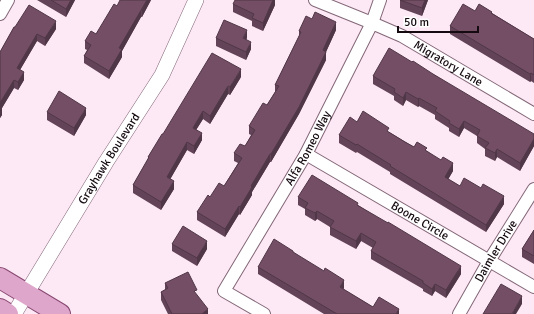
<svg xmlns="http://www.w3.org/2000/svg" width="534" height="314" font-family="Signika,sans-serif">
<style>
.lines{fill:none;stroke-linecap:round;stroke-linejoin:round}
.minor-casing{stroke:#836778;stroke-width:14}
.tertiary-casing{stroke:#836778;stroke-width:16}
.primary-casing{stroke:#884872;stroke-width:22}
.minor{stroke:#fff;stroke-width:12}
.tertiary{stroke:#fff;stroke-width:15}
.primary{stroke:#dda6ca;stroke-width:20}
.wall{fill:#634357}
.shaded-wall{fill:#503747}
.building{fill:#734e65;stroke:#503747}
.labels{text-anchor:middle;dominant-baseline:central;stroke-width:4;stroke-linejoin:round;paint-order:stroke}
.street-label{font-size:12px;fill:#140a10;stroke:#fdfdfd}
</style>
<rect width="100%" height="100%" fill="#fde9f5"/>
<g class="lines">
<g class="minor-casing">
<g id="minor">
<path id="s1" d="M315 0 372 23 402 36 534 114"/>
<path d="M0 14 8 0"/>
<path id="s2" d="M306 154 534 287"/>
<path id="s3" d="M264 314 224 291 306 154 372 23 380 0"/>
<path id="s4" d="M459 314 489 261 534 189"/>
</g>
</g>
<g class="tertiary-casing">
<g id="tertiary">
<path id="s5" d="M14 314 106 162 162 75 196 0"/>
</g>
</g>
<g class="primary-casing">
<path id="primary" d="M0 278 60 314
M0 309 8 314"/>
</g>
<use href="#minor" class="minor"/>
<use href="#tertiary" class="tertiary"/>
<use href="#primary" class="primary"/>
</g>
<path class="wall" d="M37 0H75L66 17Z
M151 0 142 17H141L122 51V57L109 79 84 63V56L87 50 85 49V41L96 34 117 6Z
M275 0V5L263 31 252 26V21L233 12V4Z
M400 0H428L422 16 400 8Z
M492 13 534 39V83L531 81 530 82 450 34V26Z
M14 27 56 29 45 46 37 41 20 70 24 80 18 90 14 88 2 108V115L0 118V52Z
M336 30 326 52V60L299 114 271 162H270L252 192V195L240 215 239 214 225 237 197 220V212L210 197 224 186 238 163 234 161V153L245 146 251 135 249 134V126L267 105 275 92V85L299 36V31Z
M216 38H247L246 39 251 49 246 60 216 46Z
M433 74 534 139V146L520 171 497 157 495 161 485 156V149L477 143V136L464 128 459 137 449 131V128L435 119V115L419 106 418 107 406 100 403 106 394 100V96L373 84V76Z
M241 77 230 95 228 94 210 124 203 119 196 130 202 140 194 154 187 150 170 179 174 189 161 210 133 193V185L148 159V157L163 134Z
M47 112 86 115 74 136 47 120Z
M357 122 389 132 414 147 427 151 453 171 448 179 460 186 504 204 486 232 390 174V172L357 152 356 153 339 143V135Z
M298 197 358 205 461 274 446 298 435 291 432 296 423 291V289L371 259V251L373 248 361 241 356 249 330 235V227L317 219 315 221 305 215V209L298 205Z
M534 230V264L522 257V249Z
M172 244 207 249 197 266 172 251Z
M293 252 344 288 343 289 373 307 399 314H324L258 274V267Z
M165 283 197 295 208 314H168L161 300V292L165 290Z"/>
<path class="shaded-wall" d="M71 0H75L66 17V9Z
M147 0H151L142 17V10Z
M273 0H275V5L263 31V23Z
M425 0H428L422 16V8Z
M141 9V17L122 51V57L109 79V71L119 48Z
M56 21V29L45 46V38Z
M336 22V30L326 52V60L299 114 271 162V154L323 50Z
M247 30V38L243 46V38Z
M37 34V41L17 75V68Z
M251 42V49L246 60V52Z
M241 69V77L230 95V87Z
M24 72V80L18 90V82Z
M531 73V81L530 82V74Z
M14 80V88L2 108V115L0 118V103Z
M228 86V94L210 124V116Z
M406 92V100L403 106V98Z
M419 98V106L418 107V99Z
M86 108V115L74 136V128Z
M203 111V119L193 135V128Z
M464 121V128L459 137V129Z
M202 133V140L194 154V146Z
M534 139V146L520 171V163Z
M187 142V150L167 185V177Z
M497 149V157L495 161V153Z
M270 154V162L252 192V195L240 215V207L251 186Z
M453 163V171L445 185V177Z
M174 181V189L161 210V202Z
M504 196V204L486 232V225Z
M239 206V214L225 237V229Z
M317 211V219L315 221V213Z
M361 233V241L356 249V241Z
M207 241V249L197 266V258Z
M461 266V274L446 298V290Z
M344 280V288L340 295V287Z
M435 284V291L432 296V289Z
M522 296V304L516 314H512Z
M208 309V314H202Z
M399 309V314H396Z"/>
<path class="building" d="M51 0H71L66 9Z
M120 0H147L119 48 122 49 109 71 84 56 91 45 85 41 91 31 96 34 114 4 117 6Z
M235 0H273L263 23 252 18 254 14 233 4Z
M400 0H425L422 8Z
M463 4 475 11 479 4 492 12 491 13 534 39V75L531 73 530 74 450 26Z
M29 5 56 21 45 38 37 34 17 68 24 72 18 82 14 80 0 103V52L14 27H15Z
M315 12 336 22 323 50 326 52 299 107 271 154H270L251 186 252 187 240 207 239 206 225 229 197 212 208 195 210 197 219 183 224 186 242 158 234 153 240 144 245 146 255 130 249 126 263 103 267 105 279 86 275 85 301 32 299 31 306 16 312 19Z
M224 20 247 30 243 38 251 42 246 52 216 38Z
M389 48 412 62 413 61 433 74 534 134V139L520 163 497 149 495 153 485 148 489 143 477 136 480 130 464 121 459 129 449 123 450 121 435 111 437 108 419 98 418 99 406 92 403 98 394 92 395 89 373 76Z
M212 53 241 69 230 87 228 86 210 116 203 111 193 128 202 133 194 146 187 142 167 177 174 181 161 202 133 185 149 157H148L162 134H163Z
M59 91 86 108 74 128 47 112Z
M363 111 389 128 387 131 405 142 414 147 417 142 427 148 425 150 441 160 443 157 453 163 445 177 460 186 464 178 481 188 483 184 504 196 486 225 390 166 391 165 357 144 356 145 339 135 350 117 357 122Z
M312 175 358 203 357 205 388 223V222L461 266 446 290 435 284 432 289 423 283V281L371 251 376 242 361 233 356 241 330 227 334 221 317 211 315 213 305 208 308 203 298 197Z
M183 226 207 241 197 258 172 244Z
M534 230V256L522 249Z
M274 239 293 251V252L324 271 325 268 344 280 340 287 373 307 379 297 399 309 396 314H337L258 267Z
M188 272 197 290 194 291 208 309 202 314H172L161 292 168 288 165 283Z
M501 284 522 296 512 314H483Z"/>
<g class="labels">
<g class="street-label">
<text stroke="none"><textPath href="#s1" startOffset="148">Migratory Lane</textPath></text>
<text stroke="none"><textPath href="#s3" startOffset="212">Alfa Romeo Way</textPath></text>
<text stroke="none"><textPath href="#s5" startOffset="182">Grayhawk Boulevard</textPath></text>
<text stroke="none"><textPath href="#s2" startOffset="132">Boone Circle</textPath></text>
<text stroke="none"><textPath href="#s4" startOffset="73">Daimler Drive</textPath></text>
</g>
</g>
<path d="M398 26v6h80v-6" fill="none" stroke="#140a10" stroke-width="2"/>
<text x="404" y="26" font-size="12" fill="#140a10" stroke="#fdfdfd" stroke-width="3" paint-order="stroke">50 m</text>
</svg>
